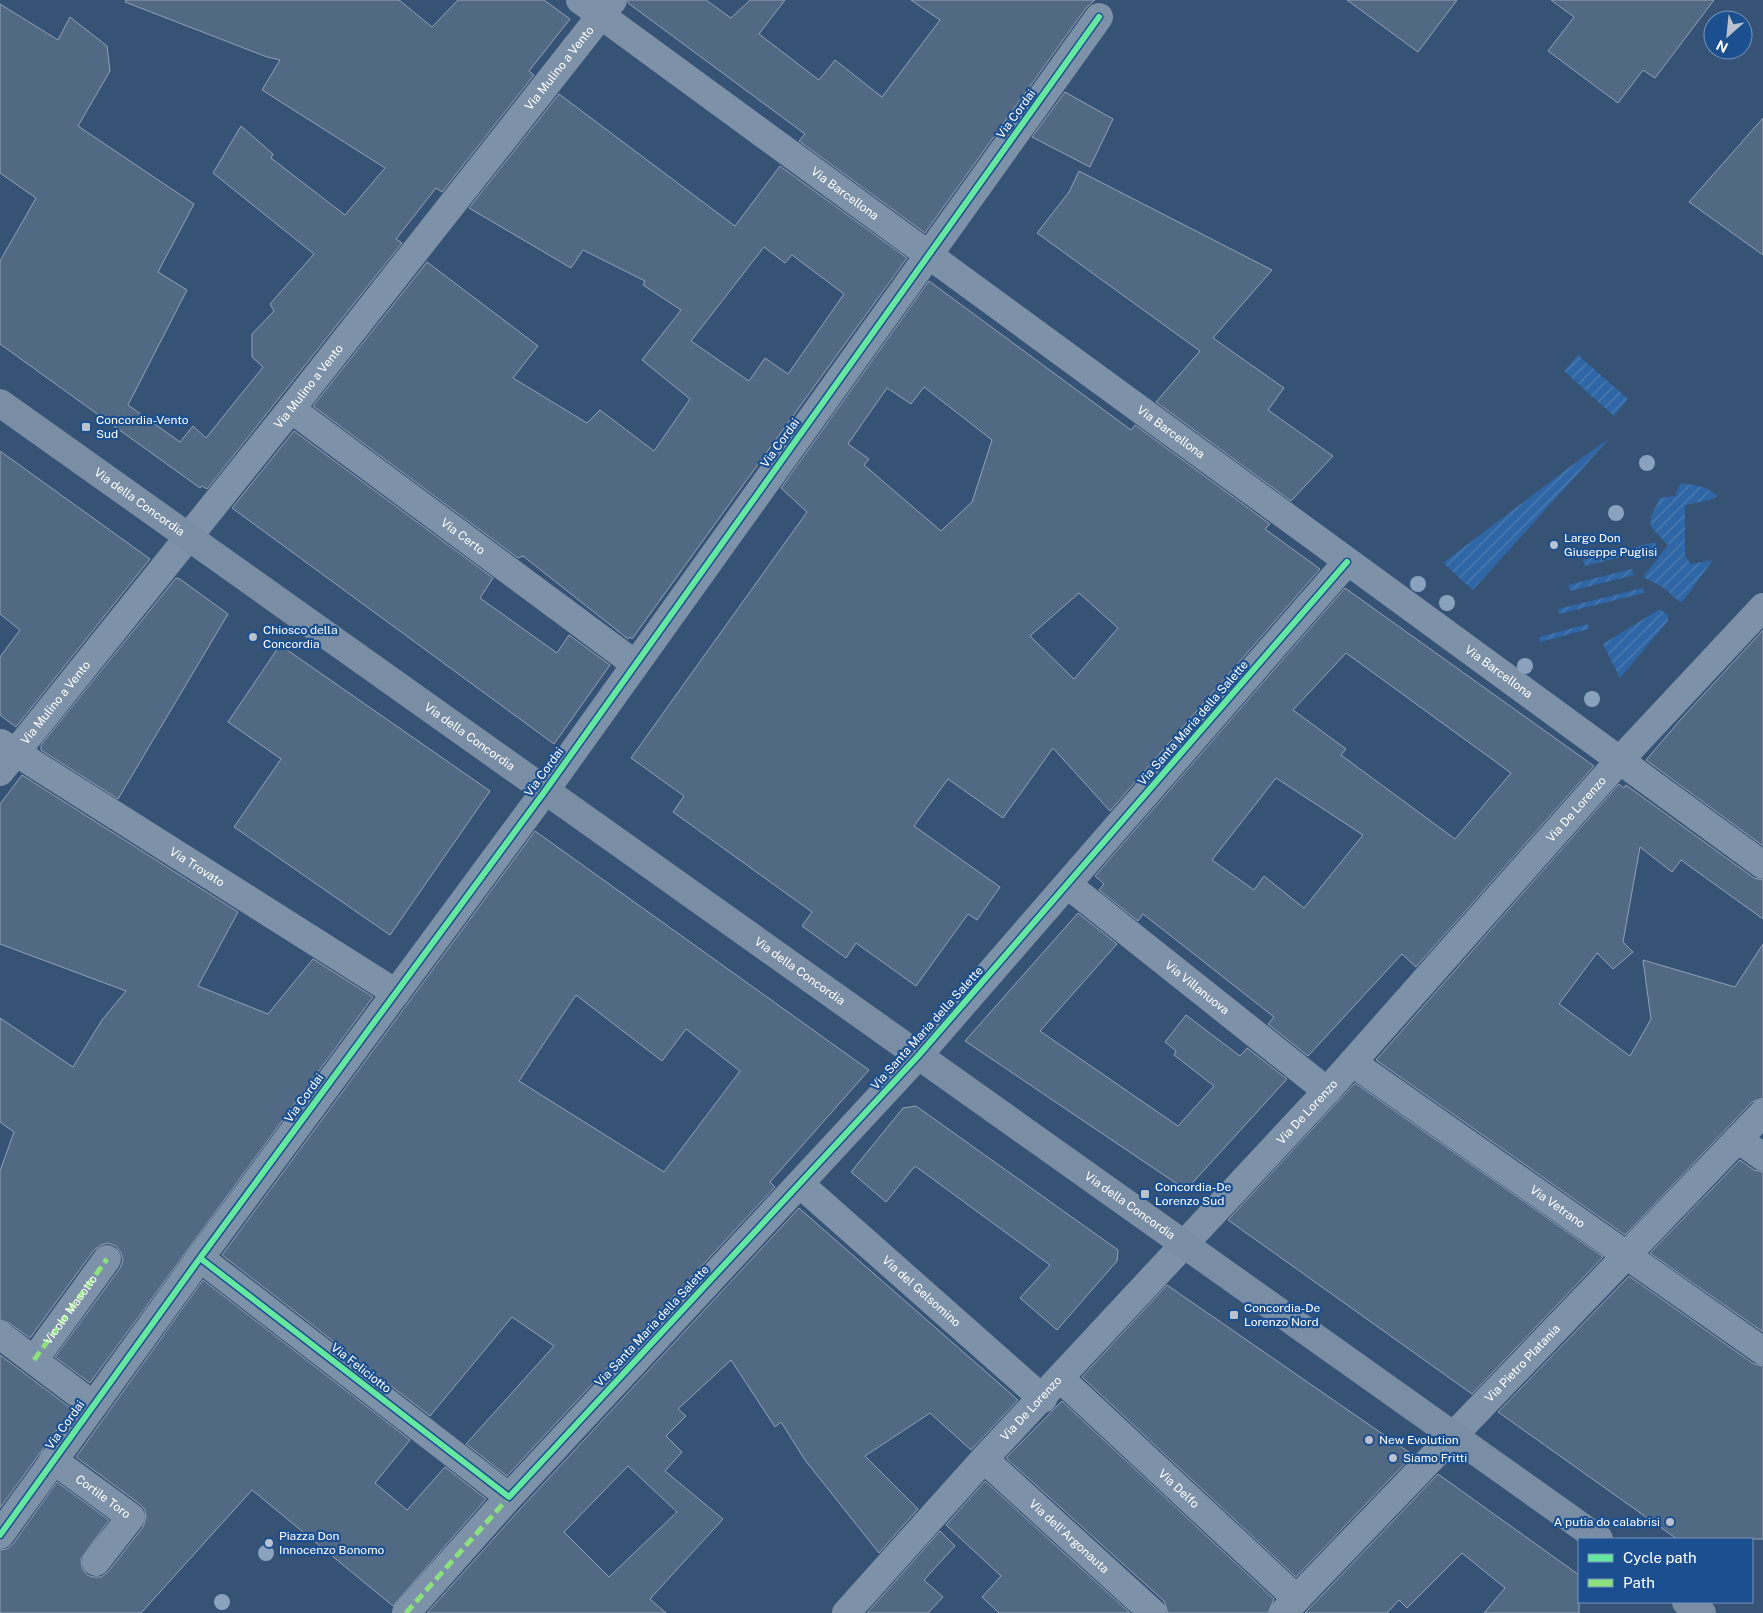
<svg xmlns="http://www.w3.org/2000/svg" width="1763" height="1613" font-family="'Public Sans',sans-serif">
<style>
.garden{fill:url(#garden-furrows)}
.building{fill:#526984;stroke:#92a2b6;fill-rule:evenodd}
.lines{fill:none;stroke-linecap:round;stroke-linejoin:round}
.street{stroke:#7d92a8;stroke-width:28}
.secondary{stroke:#798da4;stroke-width:28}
.quiet{stroke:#8de07e;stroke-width:5;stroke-dasharray:10 5;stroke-linecap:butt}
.cycleway-casing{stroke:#1b4f8f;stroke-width:9}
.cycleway{stroke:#66e7a1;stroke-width:6}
.tree{fill:#8aa2be}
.poi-dot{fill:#b9c2ce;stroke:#1b4f8f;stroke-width:2}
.labels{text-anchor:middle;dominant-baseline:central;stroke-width:4.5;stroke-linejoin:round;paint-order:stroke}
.street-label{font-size:12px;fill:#fff;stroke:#1b4f8f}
.poi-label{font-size:12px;fill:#fff;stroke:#1b4f8f;text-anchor:start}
</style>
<defs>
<pattern id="garden-furrows" width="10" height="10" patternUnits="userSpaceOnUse" patternTransform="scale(1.25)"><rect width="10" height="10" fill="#2f66a5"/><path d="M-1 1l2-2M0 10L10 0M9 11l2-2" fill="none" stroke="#4e7db2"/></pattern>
</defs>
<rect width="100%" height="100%" fill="#365274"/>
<path class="garden" d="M1578 355 1628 399 1614 416 1564 371Z
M1609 439 1473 590 1443 563 1587 454Z
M1680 484C1690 483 1711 488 1717 496L1710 500 1685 505V556L1691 564 1713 560 1683 601 1680 602 1661 586 1643 577 1668 545C1647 522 1645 528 1660 498L1675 496Z
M1655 542 1657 548 1585 566 1583 560Z
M1632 569 1634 575 1570 591 1568 585Z
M1643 588 1644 593 1559 614 1558 609Z
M1660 609 1668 615V621L1620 678 1603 644Z
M1588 624 1589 629 1540 642 1539 637Z"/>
<path class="building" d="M126 0H399L432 27 458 0H544L570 19 529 71 534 75 442 192 436 188 396 239 402 243 207 489 202 486 200 488 0 344V261L36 198 0 173V4L58 40 70 17 107 46 110 71 78 126 194 204 158 272 187 290 128 405 180 442 193 426 206 438 263 367 252 357V334L274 311 270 304 314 254 213 173 241 126 273 154 271 158 345 215 385 168 262 90 280 60 267 57 125 2Z
M628 0H706L731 18 750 0H785L759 34 819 80 835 60 882 97 940 20 911 0H1095L1086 8 925 233 799 141 805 134 628 3Z
M1347 0H1457L1418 52Z
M1551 0H1714L1655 78 1643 70 1618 103 1548 51 1574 17Z
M1065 92 1113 119 1090 167 1032 137Z
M559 94 735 226 780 166 907 258 632 639 630 637 628 639 523 556 518 558 313 406 427 262 538 346 513 378 587 423 600 410 654 451 690 399 642 360 681 310 643 285 645 281 583 250 571 268 469 208ZM764 247 785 263 792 255 844 294 788 374 765 358 749 381 691 341Z
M1763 118V255L1689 202Z
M1079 171 1272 270 1213 338 1284 388 1268 410 1333 456 1291 501 1156 402 1200 351 1037 233 1069 192Z
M929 281 1131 430 1135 425 1270 524 1265 529 1320 569 1110 811 1053 748 1003 818 948 779 914 826 1000 887 977 920 968 914 916 986 856 943 846 958 802 926 812 912 673 812 684 796 631 758 807 512 781 488ZM924 387 992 440 972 502 941 531 864 465 869 459 848 444 887 388 911 404ZM1079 593 1118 628 1074 679 1030 636Z
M294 431 493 578 480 598 557 653 569 635 610 665 554 744 232 508Z
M0 451 150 559 16 727 0 715V657L20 630 0 614Z
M176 578 180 579 228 614 118 799 41 750V745Z
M1345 588 1594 766 1416 967 1402 954 1308 1056 1268 1024 1274 1017 1143 914 1138 921 1099 890 1104 884 1095 876ZM1346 653 1511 773 1455 839 1341 755 1346 749 1293 710ZM1276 778 1363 835 1304 908 1264 876 1254 890 1212 860Z
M1763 630V846L1646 760 1681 719Z
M280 645 490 791 390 935 234 827 281 759 228 722Z
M22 775 238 912 198 986 268 1014 313 959 373 997 90 1383 55 1357 120 1268 123 1260 121 1253 116 1246 108 1243 101 1245 94 1250 30 1338 9 1323 0 1320V1171L14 1132 0 1122V1018L73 1067 102 1020 126 991 0 944V804Z
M1619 784 1624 788 1626 785 1754 878 1763 880V919L1681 860 1672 872 1640 847 1623 942 1633 952 1613 969 1597 953 1559 1004 1630 1056 1651 1019 1643 960 1735 987 1763 944V1098L1752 1102 1625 1235 1376 1060Z
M535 831 869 1070 770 1182 775 1187 507 1476 466 1444 554 1346 512 1317 430 1416 222 1255ZM576 995 662 1061 686 1029 740 1071 664 1172 519 1081Z
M1078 913 1117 944 1040 1031 1178 1126 1214 1086 1174 1055 1176 1051 1165 1042 1186 1015 1240 1056 1247 1048 1287 1079 1186 1190 965 1041Z
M1355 1083 1603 1257 1472 1394 1228 1220Z
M916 1106 1118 1250 1117 1261 1057 1330 1020 1298 1050 1265 915 1166 886 1202 851 1172 903 1108Z
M1740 1160 1754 1170 1763 1172V1332L1650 1253Z
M799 1208 1018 1400 971 1450 930 1413 865 1456 918 1509 879 1553 805 1460 781 1422 775 1427 731 1360 678 1409 686 1416 666 1436 682 1452 665 1471 723 1519 650 1599 666 1613H427L521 1508ZM628 1466 677 1512 609 1577 564 1532Z
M1629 1276 1754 1364 1763 1366V1539H1677L1498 1412Z
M203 1280 410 1440 375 1483 407 1510 445 1467 486 1499 393 1606 252 1490 141 1613H0V1550L7 1549 13 1544 57 1482 109 1520 81 1559 82 1568 87 1575 93 1577H101L108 1572 143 1527 146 1518 145 1510 141 1505 76 1457Z
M1167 1285 1413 1455 1296 1577 1082 1377Z
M0 1355 72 1409 0 1508Z
M1062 1401 1274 1599 1268 1613H1168L1164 1601 1006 1458Z
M1438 1474 1579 1575V1613H1484L1505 1588 1462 1553 1407 1608 1399 1600 1387 1613H1305Z
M985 1481 1130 1613H999L982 1597 1001 1576 946 1525Z
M940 1531 955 1546 924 1580 943 1597 928 1613H867Z"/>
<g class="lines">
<g class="street">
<path id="s1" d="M580 0 1763 865"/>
<path id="s2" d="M291 409 635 664"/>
<path id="s3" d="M1 743 396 993"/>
<path id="s4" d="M0 772 291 409 613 0"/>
<path id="s5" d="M1068 885 1327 1091"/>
<path id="s6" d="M1353 1063 1763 1351"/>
<path d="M1738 1139 1763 1157"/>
<path id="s7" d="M800 1184 1043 1399"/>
<path d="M200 1258 509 1497"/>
<path d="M0 1335 93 1405"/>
<path d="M34 1360 107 1259"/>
<path id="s8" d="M1061 1379 1297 1599"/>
<path id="s9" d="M984 1459 1153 1613"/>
<path id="s10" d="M53 1460 131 1517 96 1562"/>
<path d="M0 1535 200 1258 545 791 1099 17"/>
<path d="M406 1613 509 1497 918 1056 1347 562"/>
<path id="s11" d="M846 1613 984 1459 1327 1091 1619 761 1763 607"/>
<path id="s12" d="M1283 1613 1763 1113"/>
</g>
<g class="secondary">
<path id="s13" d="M0 403 1599 1539"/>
<path d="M1686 1602 1702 1613"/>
</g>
<g class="quiet">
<path id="s14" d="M34 1360 107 1259"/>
<path d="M406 1613 509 1497"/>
</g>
<g class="cycleway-casing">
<path id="cycleway" d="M200 1258 509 1497 918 1056 1347 562
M0 1535 200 1258 545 791 1099 17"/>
</g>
<use href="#cycleway" class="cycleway"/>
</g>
<g class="tree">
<circle cx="1647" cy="463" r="8"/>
<circle cx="1616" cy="513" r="8"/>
<circle cx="1418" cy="584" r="8"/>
<circle cx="1447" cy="603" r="8"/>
<circle cx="1525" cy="666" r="8"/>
<circle cx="1592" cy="699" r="8"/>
<circle cx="266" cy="1553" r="8"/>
<circle cx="222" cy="1602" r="8"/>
</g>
<g class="poi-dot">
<rect x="81" y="422" width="10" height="10" rx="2.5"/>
<circle cx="1554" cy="545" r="5"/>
<circle cx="253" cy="637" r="5"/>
<rect x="1140" y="1189" width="10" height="10" rx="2.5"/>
<rect x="1229" y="1310" width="10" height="10" rx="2.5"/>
<circle cx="1369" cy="1440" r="5"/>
<circle cx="1393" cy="1458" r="5"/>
<circle cx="1670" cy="1522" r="5"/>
<circle cx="269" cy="1543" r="5"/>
</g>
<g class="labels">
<g class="street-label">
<text stroke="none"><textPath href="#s4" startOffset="899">Via Mulino a Vento</textPath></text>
<text transform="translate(1016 114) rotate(-54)">Via Cordai</text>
<text stroke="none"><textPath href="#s1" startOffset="328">Via Barcellona</textPath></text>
<text stroke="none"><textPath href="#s4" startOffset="494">Via Mulino a Vento</textPath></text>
<text stroke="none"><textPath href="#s1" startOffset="732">Via Barcellona</textPath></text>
<text transform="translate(780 443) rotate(-54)">Via Cordai</text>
<text stroke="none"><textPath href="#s13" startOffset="171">Via della Concordia</textPath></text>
<text stroke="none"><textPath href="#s2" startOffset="214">Via Certo</textPath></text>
<text stroke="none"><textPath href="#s1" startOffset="1138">Via Barcellona</textPath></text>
<text stroke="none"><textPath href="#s4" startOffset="89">Via Mulino a Vento</textPath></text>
<text transform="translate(1193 723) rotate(-49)">Via Santa Maria della Salette</text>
<text stroke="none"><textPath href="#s13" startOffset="576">Via della Concordia</textPath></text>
<text transform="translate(544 772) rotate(-54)">Via Cordai</text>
<text stroke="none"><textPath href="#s11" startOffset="1086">Via De Lorenzo</textPath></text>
<text stroke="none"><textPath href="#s3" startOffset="232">Via Trovato</textPath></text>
<text stroke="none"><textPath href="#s13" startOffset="981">Via della Concordia</textPath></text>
<text stroke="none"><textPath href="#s5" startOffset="165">Via Villanuova</textPath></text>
<text transform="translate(927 1028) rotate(-48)">Via Santa Maria della Salette</text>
<text transform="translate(304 1098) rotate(-54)">Via Cordai</text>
<text stroke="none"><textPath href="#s11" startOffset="681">Via De Lorenzo</textPath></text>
<text stroke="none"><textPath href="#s13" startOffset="1386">Via della Concordia</textPath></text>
<text stroke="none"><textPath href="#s6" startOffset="250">Via Vetrano</textPath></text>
<text stroke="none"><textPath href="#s7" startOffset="162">Via del Gelsomino</textPath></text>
<text stroke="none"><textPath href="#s14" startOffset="62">Vicolo Masotto</textPath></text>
<text transform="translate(652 1326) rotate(-47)">Via Santa Maria della Salette</text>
<text stroke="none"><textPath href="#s12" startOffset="346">Via Pietro Platania</textPath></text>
<text transform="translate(361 1368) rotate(38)">Via Feliciotto</text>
<text stroke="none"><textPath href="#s11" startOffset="276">Via De Lorenzo</textPath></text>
<text transform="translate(65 1425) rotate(-54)">Via Cordai</text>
<text stroke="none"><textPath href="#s8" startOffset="161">Via Delfo</textPath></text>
<text stroke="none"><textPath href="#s10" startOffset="62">Cortile Toro</textPath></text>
<text stroke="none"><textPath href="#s9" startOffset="115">Via dell'Argonauta</textPath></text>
</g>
<g class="poi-label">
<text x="96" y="420">Concordia-Vento<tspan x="96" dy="14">Sud</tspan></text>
<text x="1564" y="538">Largo Don<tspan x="1564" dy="14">Giuseppe Puglisi</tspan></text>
<text x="263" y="630">Chiosco della<tspan x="263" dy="14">Concordia</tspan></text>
<text x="1155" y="1187">Concordia-De<tspan x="1155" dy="14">Lorenzo Sud</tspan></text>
<text x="1244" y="1308">Concordia-De<tspan x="1244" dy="14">Lorenzo Nord</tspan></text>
<text x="1379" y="1440">New Evolution</text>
<text x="1403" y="1458">Siamo Fritti</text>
<text x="1660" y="1522" text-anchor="end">A putia do calabrisi</text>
<text x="279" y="1536">Piazza Don<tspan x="279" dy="14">Innocenzo Bonomo</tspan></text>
</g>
</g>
<rect x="1578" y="1538" width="175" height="65" fill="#1b4f8f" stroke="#7695bc"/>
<rect x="1588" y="1554" width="25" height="8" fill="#66e7a1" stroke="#7695bc"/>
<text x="1623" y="1563" font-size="15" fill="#ffffff">Cycle path</text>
<rect x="1588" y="1579" width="25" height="8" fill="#8de07e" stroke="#7695bc"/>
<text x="1623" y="1588" font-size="15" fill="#ffffff">Path</text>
<g transform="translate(1728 35) rotate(207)"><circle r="24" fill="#1b4f8f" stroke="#7695bc"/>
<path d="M0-4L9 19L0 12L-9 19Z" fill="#b9c2ce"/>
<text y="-8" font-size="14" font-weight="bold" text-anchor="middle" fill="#ffffff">N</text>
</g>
</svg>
